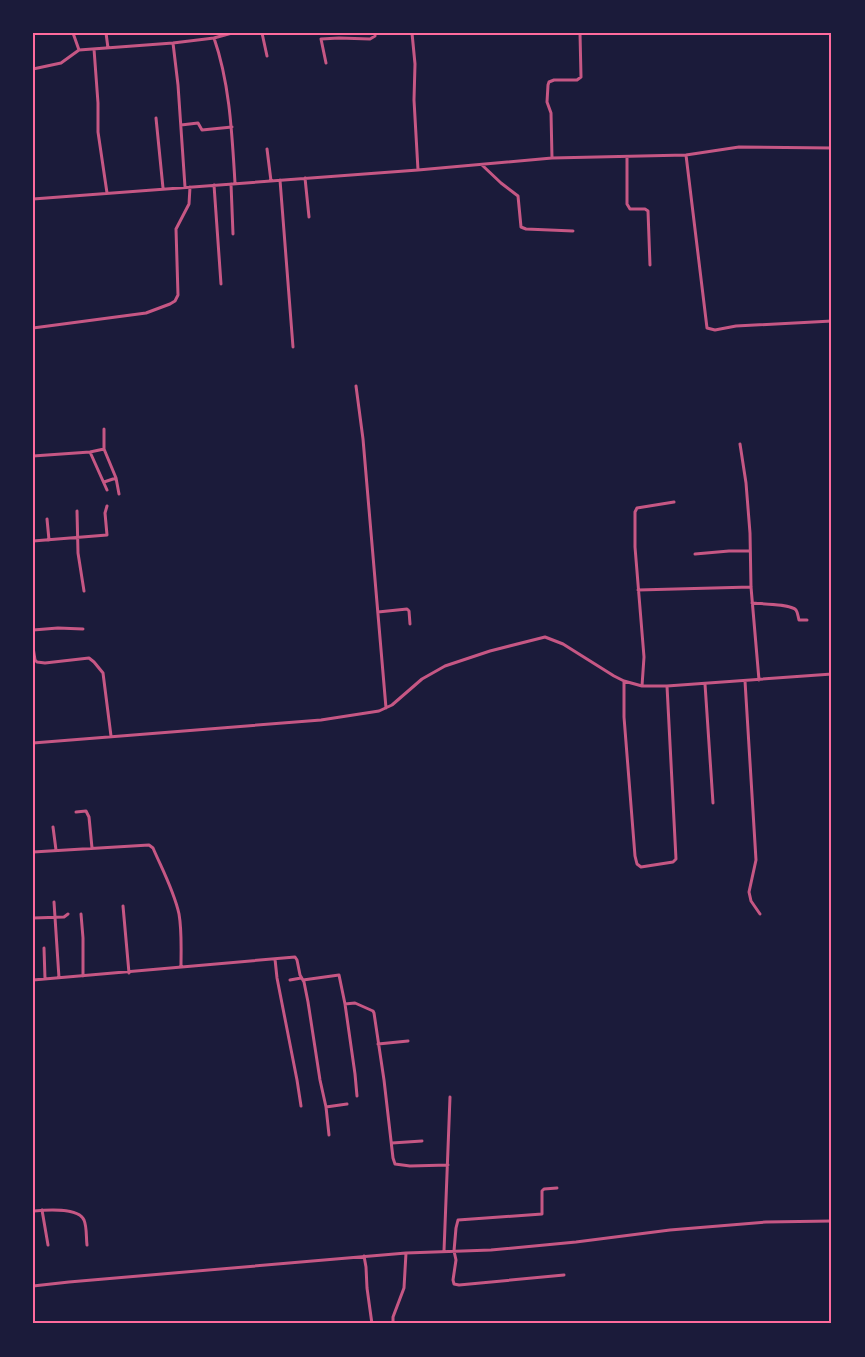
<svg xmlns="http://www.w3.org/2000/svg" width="865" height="1357" font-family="Inter,sans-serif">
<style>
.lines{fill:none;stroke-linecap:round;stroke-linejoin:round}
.minor{stroke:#c65784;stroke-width:3}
.neatline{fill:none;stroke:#ff6b9d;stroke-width:2}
</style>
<rect width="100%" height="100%" fill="#1b1b3a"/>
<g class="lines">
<path class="minor" d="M73 33 79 50
M106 33 108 48
M262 33 267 56
M412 33 415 64 414 100 418 170
M214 38C230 84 232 135 235 183
M173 43 178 85 185 187
M94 49 98 103V132L107 193
M326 63 321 39 339 38 370 39 375 36V33
M33 69 61 63 79 50 173 43 214 38 232 33
M156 118 163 188
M181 125 198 123 202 130 232 127
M267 149 271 181
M686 155 707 328 715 330 736 326 832 321
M627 157V204L630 209H645L648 211 650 265
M552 158 551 113 547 102 548 85 549 82 554 80H577L581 77 580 33
M482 165 501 183 518 196 521 227 526 229 573 231
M305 178 309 217
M280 180 293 347
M231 184 233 234
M214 185 221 284
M33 199 418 170 552 158 686 155 739 147 832 148
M33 328 146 313 170 304 175 301 178 295 176 229 189 204 190 187
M356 386 363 439 386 708
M740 444 746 483 750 533 751 587 759 680
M104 449 116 478 119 494
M90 452 107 490
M33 456 90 452 104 449V429
M104 482 116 478
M77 511 78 553 84 591
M47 519 49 540
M33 541 107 535 105 513 107 506
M695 554 729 551H750
M638 590 751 587
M752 603C761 604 791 604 796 610 798 613 798 617 799 620H807
M378 612 407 609 409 611 410 624
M33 630 58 628 83 629
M33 647 35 660 37 662 45 663 89 658 94 662 103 673 111 736
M624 681V717L635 856 637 864 641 867 673 862 676 859 667 686
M745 681 756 860 749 892 751 901 760 914
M705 684 713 803
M642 686 644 657 635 547V512L637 508 674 502
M33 743 321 720 379 711 392 705 422 679 445 666 490 651 545 637 563 644 614 676 624 681 642 686H667L832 674
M76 812 86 811 89 817 92 848
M53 827 56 850
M33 852 149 845 153 848C162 869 174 891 179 914 182 931 181 949 181 966
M54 902 59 978
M123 906 129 973
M81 914 83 938V976
M33 918 64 917 68 914
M44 948 45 979
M275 959 277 978 297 1080 301 1106
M33 980 295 957 297 960 300 975 304 982 308 1002 320 1080 326 1107 329 1135
M290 980 301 978
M303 980 339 975 345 1004 355 1074 357 1096
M345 1004 355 1003 373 1011 374 1013 384 1080 393 1158 395 1164 410 1166 448 1165
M378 1044 408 1041
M326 1107 347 1104
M392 1143 422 1141
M557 1188 544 1189 542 1191V1214L458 1220 456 1228 454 1251 456 1260 453 1280 454 1284 459 1285 564 1275
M42 1210 48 1245
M33 1211C45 1210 78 1207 84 1220 87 1227 86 1237 87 1245
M444 1251 450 1097
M364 1256 366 1267 367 1288 372 1324
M33 1286 69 1282 406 1253 491 1250 576 1242 670 1230 766 1222 832 1221
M393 1324V1317L404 1288 406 1253"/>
</g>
<rect width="865" height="1357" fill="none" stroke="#1b1b3a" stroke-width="69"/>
<rect x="34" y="34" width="796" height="1288" class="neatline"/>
</svg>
